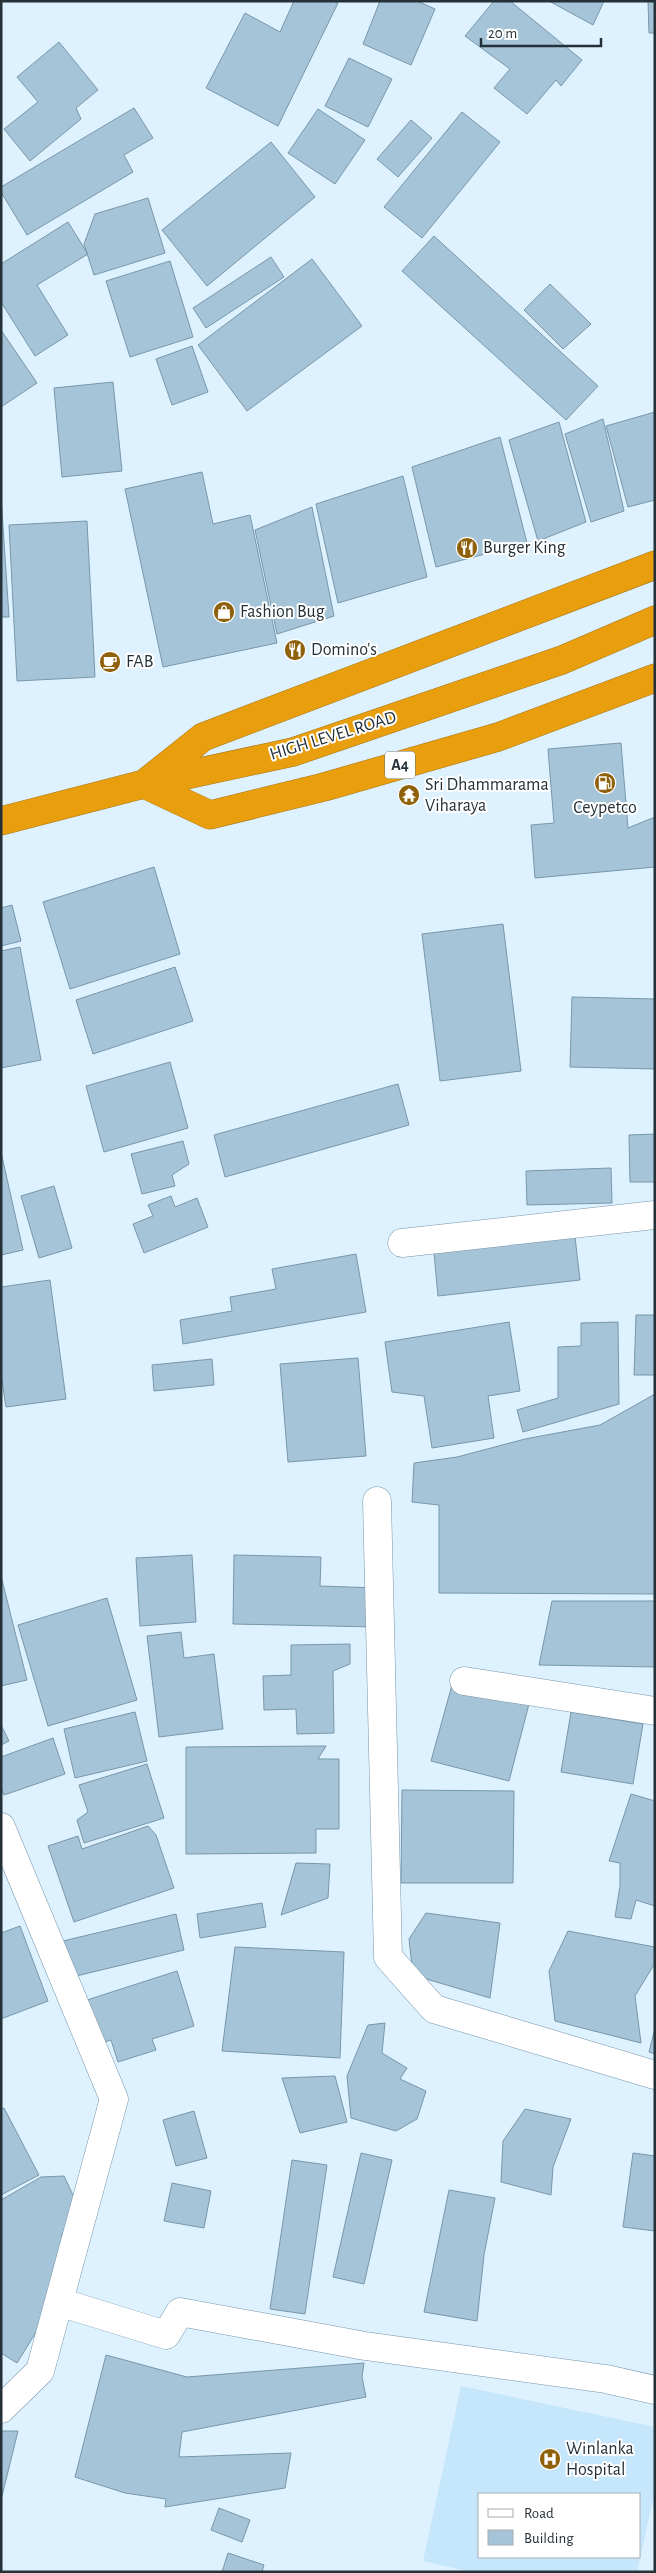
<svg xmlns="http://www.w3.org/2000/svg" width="656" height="2573" font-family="'Alegreya Sans',sans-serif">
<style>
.built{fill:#c6e6fb;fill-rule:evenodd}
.building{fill:#a5c4d8;stroke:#7897aa}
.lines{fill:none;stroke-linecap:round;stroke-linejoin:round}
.street-casing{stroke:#7795a9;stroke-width:29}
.highway-casing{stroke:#a4781c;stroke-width:29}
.street{stroke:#fff;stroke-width:28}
.highway{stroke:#e89e0d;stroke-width:28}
.labels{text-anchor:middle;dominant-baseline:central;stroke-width:4;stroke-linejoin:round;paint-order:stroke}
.shield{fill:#fff;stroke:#666f74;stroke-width:1}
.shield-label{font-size:16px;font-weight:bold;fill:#253139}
.poi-label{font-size:18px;fill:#253139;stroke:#fff;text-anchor:start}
.street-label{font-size:18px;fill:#253139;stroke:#fff}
</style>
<rect width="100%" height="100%" fill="#def1fe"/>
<path class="built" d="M461 2386 655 2427V2491L637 2572H471L423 2561ZM480 2494H640V2557H480Z"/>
<path class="building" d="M294 1H332L338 3 278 126 206 88 245 13 280 32Z
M380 1H417L435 9 411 65 363 44Z
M494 1H510L582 60 561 86 556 80 527 114 494 88 510 69 465 36Z
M549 1H604L593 25Z
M648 1H655V33H649Z
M59 42 98 90 76 108 81 119 30 161 4 129 38 102 17 77Z
M349 58 392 79 368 127 325 106Z
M134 108 153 138 124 155 133 172 27 235 1 192V187Z
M318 109 365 140 335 184 288 153Z
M462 112 500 142 422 238 384 207Z
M411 120 432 138 398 177 377 159Z
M271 142 315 197 207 286 162 230Z
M148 198 165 253 94 275 84 244 95 214Z
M68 222 88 254 37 285 68 335 35 356 1 302V264Z
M434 236 598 386 566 420 402 271Z
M271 257 284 277 206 328 193 308Z
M312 259 362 326 247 411 198 345Z
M170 261 193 337 130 357 106 281Z
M550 284 591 324 563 349 524 310Z
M1 330 37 383 1 407Z
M192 346 208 392 172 405 156 359Z
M113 382 122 471 62 477 54 388Z
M655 412V500L628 507 606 426Z
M603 419 624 511 591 522 565 434Z
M559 422 586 522 538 541 509 440Z
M500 437 527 543 436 567 412 467Z
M202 472 213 524 250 515 277 643 163 667 125 489Z
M403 476 427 577 338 603 316 504Z
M1 496 9 617H1Z
M312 507 334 616 277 634 255 530Z
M87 521 95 677 17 681 9 525Z
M621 743 628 828 655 817V867L535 878 531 825 554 823 548 749Z
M154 867 180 954 70 989 43 902Z
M12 905 21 941 1 946V908Z
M503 924 521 1071 440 1081 422 934Z
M20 947 41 1060 1 1068V951Z
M175 967 193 1021 93 1054 76 1000Z
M572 997 655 999V1069L570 1067Z
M170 1062 188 1128 104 1152 86 1086Z
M398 1084 409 1125 225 1177 214 1135Z
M655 1134V1182H630L629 1135Z
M183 1141 189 1164 172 1175 175 1186 142 1194 131 1154Z
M1 1152 23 1250 1 1255Z
M611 1168 612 1203 527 1205 526 1171Z
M54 1186 72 1248 39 1258 21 1196Z
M171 1196 175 1207 197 1198 208 1227 144 1253 133 1224 153 1216 148 1205Z
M575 1237 580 1280 438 1296 434 1253Z
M356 1254 366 1312 183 1344 180 1320 232 1311 230 1297 276 1289 272 1269Z
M50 1280 66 1399 6 1407 1 1374V1287Z
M636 1315H655V1375H634Z
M509 1322 520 1391 488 1396 494 1438 432 1448 424 1396 392 1392 385 1342Z
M618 1322 619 1404 523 1432 517 1410 558 1398V1347L581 1346V1323Z
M358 1358 366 1456 288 1462 280 1364Z
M212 1359 214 1385 154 1391 152 1365Z
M655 1394V1594L439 1593V1505L412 1502 414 1463 457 1457 525 1439 600 1425Z
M192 1555 196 1622 140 1626 136 1558Z
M234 1555 321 1557 320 1586 377 1588 376 1627 233 1624Z
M1 1576 27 1680 1 1686Z
M107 1598 137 1700 48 1726 18 1625Z
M552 1601H655V1667L539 1665Z
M181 1632 184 1658 214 1654 223 1729 159 1737 147 1636Z
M350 1644V1664L333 1671 334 1733 297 1734 296 1709 264 1710 263 1676 291 1675V1645Z
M452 1685 529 1704 509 1781 431 1761Z
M135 1712 147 1761 75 1778 64 1729Z
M571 1712 643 1724 633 1784 561 1772Z
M1 1725 9 1741 1 1745Z
M53 1738 65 1774 4 1795 1 1788V1757Z
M326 1746 318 1759H339V1829H316V1853L186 1854V1747Z
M147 1764 164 1818 84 1843 77 1820 88 1812 79 1785Z
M402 1790 514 1791 513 1883H401Z
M631 1794 655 1801V1906L636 1900 631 1919 615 1917 620 1886V1863L609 1861Z
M148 1826 156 1835 174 1888 74 1922 48 1846 78 1836 82 1849Z
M296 1863 330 1864 328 1898 281 1915Z
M262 1903 266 1927 200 1938 197 1914Z
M426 1913 500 1923 490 1998 413 1975 409 1939Z
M176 1914 184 1950 72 1977 63 1941Z
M20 1926 48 2001 1 2019V1933Z
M568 1931 655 1947V1963L635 1996 641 2043 555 2021 549 1971Z
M235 1947 344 1952 340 2058 222 2051Z
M177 1971 194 2026 152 2039 156 2050 118 2062 111 2040 101 2043 87 2000Z
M385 2023 382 2053 407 2068 400 2079 426 2091 417 2119 396 2131 351 2118 347 2076 368 2025Z
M655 2028V2054L649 2052Z
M335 2076 347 2122 300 2133 282 2078Z
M4 2108 39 2175 1 2195V2109Z
M525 2109 571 2119 553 2167 551 2195 501 2182 503 2141Z
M194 2111 207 2158 176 2166 163 2120Z
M361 2153 392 2160 364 2284 333 2277Z
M633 2153 655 2156V2231L623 2227Z
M292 2160 327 2165 305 2314 270 2309Z
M64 2176 79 2208 61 2236 70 2242 43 2321 17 2363 1 2353V2200L41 2177Z
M172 2183 211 2191 204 2228 164 2221Z
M449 2190 495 2198 484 2255 477 2321 424 2312Z
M106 2355 187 2377 364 2363 362 2377 366 2397 182 2432 179 2457 291 2453 285 2488 165 2507 166 2499 125 2493 75 2477Z
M1 2431H18L1 2500Z
M219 2508 250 2520 242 2542 211 2530Z
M228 2553 264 2565 262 2572H222Z"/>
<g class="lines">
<g class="street-casing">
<path id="street" d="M402 1243 655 1215
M377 1501 388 1957 434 2009 655 2075
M464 1681 655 1711
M1 1827 114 2099 40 2371 1 2409
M59 2302 166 2335 180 2312 365 2346 606 2379 655 2390"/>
</g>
<g class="highway-casing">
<path id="highway" d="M655 565 203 737 144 784 210 815 324 787 498 737 655 678
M1 821 144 784 293 752 562 660 655 620"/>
</g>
<use href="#street" class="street"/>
<use href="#highway" class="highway"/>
</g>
<defs>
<g id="restaurant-disc" transform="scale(1.125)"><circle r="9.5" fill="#90610b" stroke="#fff"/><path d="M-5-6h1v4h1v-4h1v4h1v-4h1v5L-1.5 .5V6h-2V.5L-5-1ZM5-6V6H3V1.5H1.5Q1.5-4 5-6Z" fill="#fff"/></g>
<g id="shop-disc" transform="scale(1.125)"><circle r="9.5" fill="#90610b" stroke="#fff"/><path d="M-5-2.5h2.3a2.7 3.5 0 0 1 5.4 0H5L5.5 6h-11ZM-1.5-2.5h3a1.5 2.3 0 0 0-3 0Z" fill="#fff"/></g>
<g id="cafe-disc" transform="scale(1.125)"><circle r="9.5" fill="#90610b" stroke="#fff"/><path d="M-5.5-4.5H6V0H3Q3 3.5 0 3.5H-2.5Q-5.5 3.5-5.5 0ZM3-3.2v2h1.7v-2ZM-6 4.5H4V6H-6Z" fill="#fff"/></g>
<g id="fuel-disc" transform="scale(1.125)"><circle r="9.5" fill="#90610b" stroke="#fff"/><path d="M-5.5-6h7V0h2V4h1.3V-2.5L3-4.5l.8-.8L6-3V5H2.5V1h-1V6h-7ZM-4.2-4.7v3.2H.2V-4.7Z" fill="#fff"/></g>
<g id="temple-disc" transform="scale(1.125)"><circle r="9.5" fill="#90610b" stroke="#fff"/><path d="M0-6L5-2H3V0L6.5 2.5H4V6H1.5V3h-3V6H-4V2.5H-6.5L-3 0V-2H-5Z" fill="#fff"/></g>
<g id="hospital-disc" transform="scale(1.125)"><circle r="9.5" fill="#90610b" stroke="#fff"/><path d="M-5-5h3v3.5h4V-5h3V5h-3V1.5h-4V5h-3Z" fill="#fff"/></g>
</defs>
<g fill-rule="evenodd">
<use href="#restaurant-disc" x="467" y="548"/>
<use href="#shop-disc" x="224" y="612"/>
<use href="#restaurant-disc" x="295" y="650"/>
<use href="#cafe-disc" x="110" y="662"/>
<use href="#fuel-disc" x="605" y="783"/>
<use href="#temple-disc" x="409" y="795"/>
<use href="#hospital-disc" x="550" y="2459"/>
</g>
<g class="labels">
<rect class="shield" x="385" y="751.5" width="30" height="27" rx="4"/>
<g class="shield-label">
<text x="400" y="765">A4</text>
</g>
<g class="poi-label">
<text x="483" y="548">Burger King</text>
<text x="240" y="612">Fashion Bug</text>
<text x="311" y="650">Domino's</text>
<text x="126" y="662">FAB</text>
<text x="425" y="785">Sri Dhammarama<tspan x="425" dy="21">Viharaya</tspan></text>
<text x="605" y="808" text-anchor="middle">Ceypetco</text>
<text x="566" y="2449">Winlanka<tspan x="566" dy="21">Hospital</tspan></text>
</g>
<g class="street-label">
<text transform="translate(333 736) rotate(-17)">HIGH LEVEL ROAD</text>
</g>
</g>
<rect width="656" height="2573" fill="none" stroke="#253139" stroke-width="5"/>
<rect x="478" y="2493" width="162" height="65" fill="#ffffff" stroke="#a8adb0"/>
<rect x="488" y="2509" width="25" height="8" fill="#ffffff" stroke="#a8adb0"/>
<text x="524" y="2518" font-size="15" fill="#253139">Road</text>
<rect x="488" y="2530" width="25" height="15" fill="#a5c4d8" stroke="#a8adb0"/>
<text x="524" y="2543" font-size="15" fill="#253139">Building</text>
<path d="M481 38v8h120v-8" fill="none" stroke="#253139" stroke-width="2.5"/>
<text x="488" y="38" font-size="15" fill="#253139" stroke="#ffffff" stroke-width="4" paint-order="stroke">20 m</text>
</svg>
